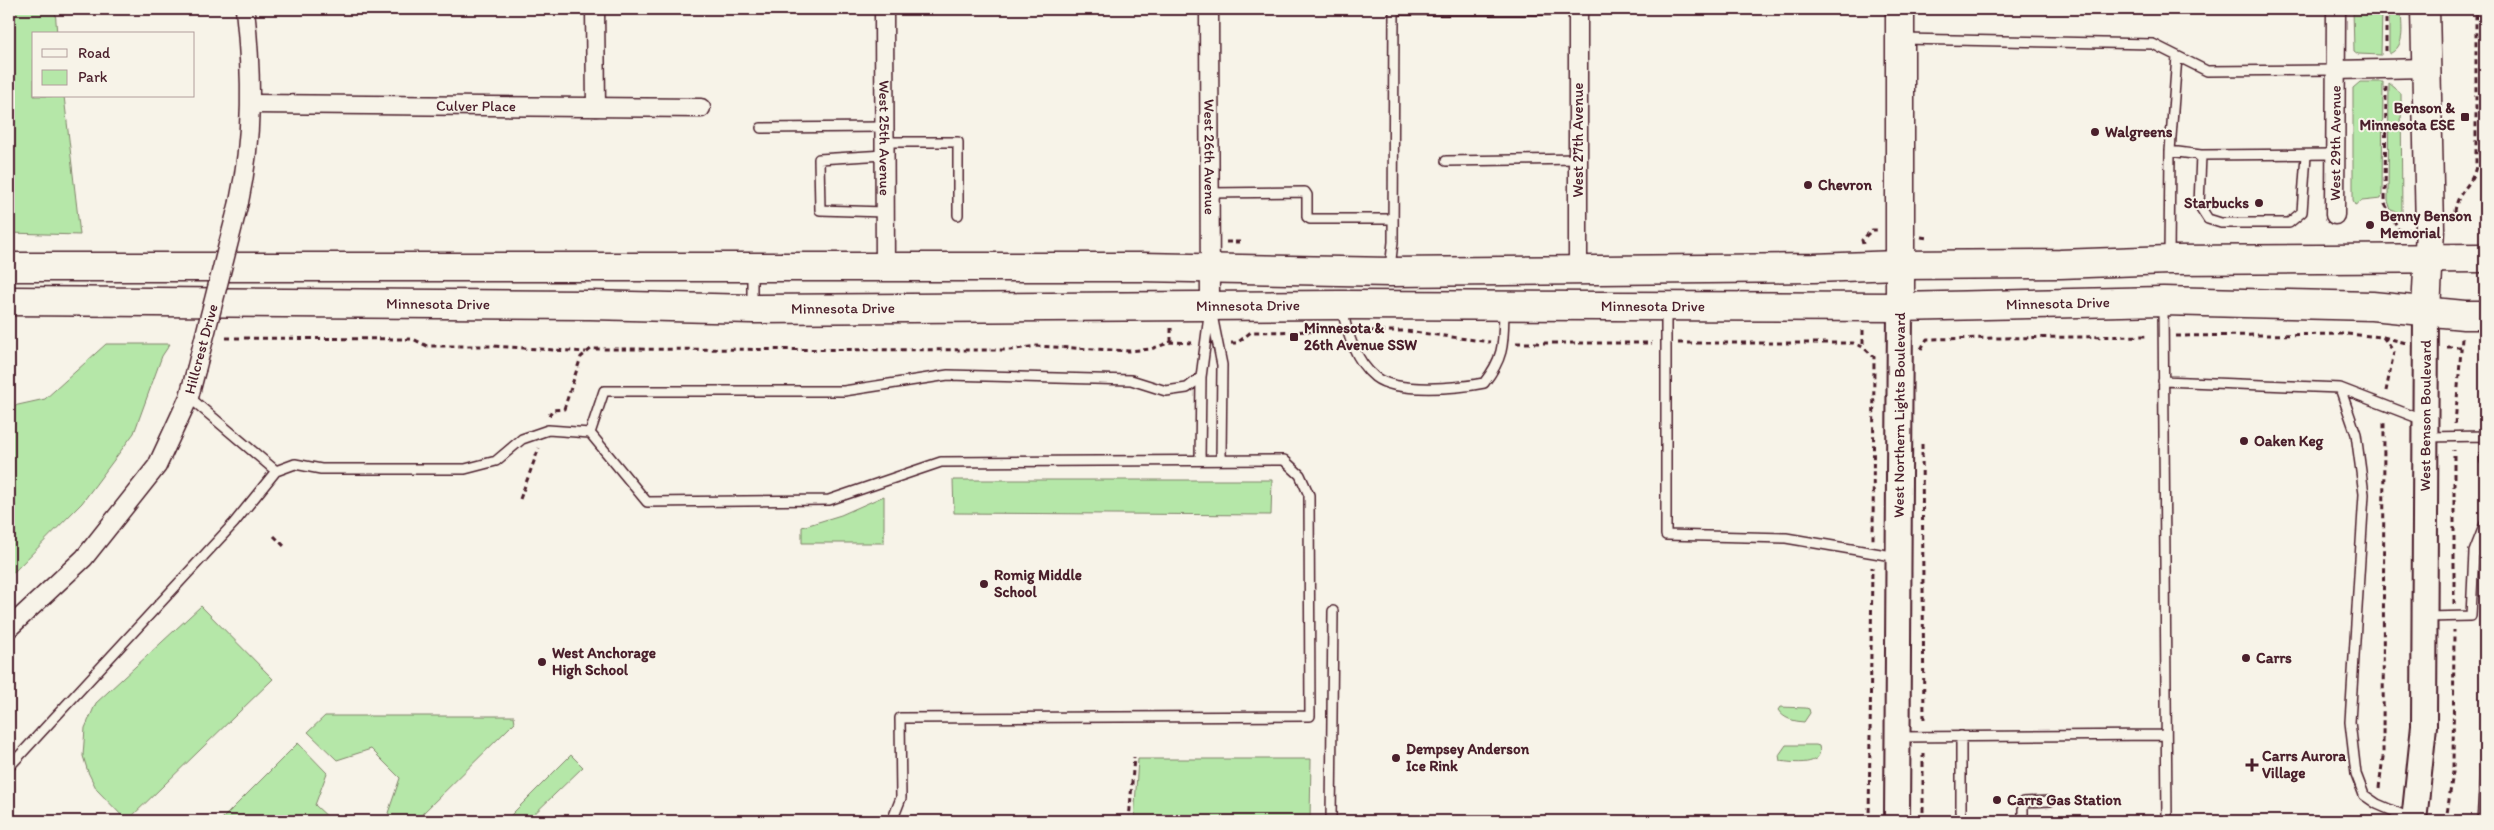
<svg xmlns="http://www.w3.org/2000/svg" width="2494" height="830" font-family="Itim,sans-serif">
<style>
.green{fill:#b5e7a8;stroke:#80836a}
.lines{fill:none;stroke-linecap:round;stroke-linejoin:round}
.lane-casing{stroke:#4a1f2b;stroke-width:12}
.street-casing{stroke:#4a1f2b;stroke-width:21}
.secondary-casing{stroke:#4a1f2b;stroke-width:28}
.primary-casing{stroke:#4a1f2b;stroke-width:31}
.path{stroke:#4a1f2b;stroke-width:3;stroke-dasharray:5 4;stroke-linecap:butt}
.lane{stroke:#f7f3e8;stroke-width:9}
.street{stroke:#f7f3e8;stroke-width:18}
.secondary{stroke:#f7f3e8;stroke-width:24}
.primary{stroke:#f7f3e8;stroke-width:28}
.street-bridge-casing{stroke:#4a1f2b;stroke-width:21;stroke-linecap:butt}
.street-bridge{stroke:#f7f3e8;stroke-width:18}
.poi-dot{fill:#4a1f2b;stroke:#f7f3e8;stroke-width:2}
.labels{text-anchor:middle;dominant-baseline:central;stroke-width:4;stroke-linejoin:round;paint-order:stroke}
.street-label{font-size:15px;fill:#4a1f2b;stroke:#f7f3e8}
.poi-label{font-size:15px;font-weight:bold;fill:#4a1f2b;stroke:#f7f3e8;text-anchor:start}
</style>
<rect width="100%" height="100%" fill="#f7f3e8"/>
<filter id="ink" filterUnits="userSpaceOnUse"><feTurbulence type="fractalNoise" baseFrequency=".02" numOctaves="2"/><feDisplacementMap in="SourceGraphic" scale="10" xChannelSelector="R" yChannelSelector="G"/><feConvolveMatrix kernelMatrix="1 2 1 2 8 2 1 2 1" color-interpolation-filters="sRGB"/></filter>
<g filter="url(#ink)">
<path class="green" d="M9 9H55L57 34H34V96H64L80 235 9 233Z
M2353 9H2382L2381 55 2358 54 2354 51Z
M2389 9H2401C2401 26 2407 46 2389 54Z
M2360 82H2383L2382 195 2381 199 2362 201 2355 205 2353 201V88Z
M2389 83 2401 93 2402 214 2391 210 2388 201Z
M106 344H170L162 356 134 433 82 503 9 577V407L45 399Z
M953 480H1272L1271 515 954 513Z
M884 496V543H802V527L841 515Z
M201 606 273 679 127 821 97 790 88 772 83 756 85 728 96 703Z
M1780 707 1806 708 1809 709 1810 713 1804 722C1793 721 1784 719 1778 710Z
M325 716H514L515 722 415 821H397L388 813 400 778 371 749 337 760 308 732Z
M298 743 327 773 315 805 332 821H220Z
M1786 745H1816L1819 746C1825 767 1793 763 1780 761L1779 755Z
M571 755 583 767 527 821H505Z
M1138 759H1311L1310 821H1134Z"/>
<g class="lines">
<g class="lane-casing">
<path id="lane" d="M1394 10H1578
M1903 39 2153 44 2207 71 2336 70
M761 128 884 127
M884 142H958V215
M2170 151 2201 155 2334 154
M884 155 819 159 820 210 884 212
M2201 155 2199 205 2208 219 2221 223H2289L2302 212 2306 155
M1446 161 1578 159
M1210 193 1305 192 1307 195V217L1310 219H1393
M2169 257 2170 151 2177 56
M1390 268 1393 242 1394 9
M2163 304 2167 821
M752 307V270
M1342 309C1347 332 1355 361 1375 377 1397 394 1459 388 1484 383 1506 355 1503 341 1504 307
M1666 310V535L1786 538 1898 557
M1212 315 1222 365 1221 459
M2163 381 2340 388 2423 420
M2340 388 2356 434 2364 494 2350 722 2356 774 2364 795 2377 804 2414 820
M189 397 276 471 295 464 321 469H465L496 461 522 439 548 430 590 433 604 391H844L948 375 1131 380 1166 391 1187 388 1201 377
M590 433 647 502 829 500 941 462 1284 460 1300 475 1309 495 1310 716 900 718 901 798 892 821
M2427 437 2485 436V461
M1200 460 1201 377 1210 308
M2474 552 2485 524
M2426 617 2471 616 2474 552 2485 551
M1899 737 2166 735
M9 767 234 523 276 471
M1331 821 1333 611
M1956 821 1961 813V736
M2023 821V802L2050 801
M2482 821 2485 776"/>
</g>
<g class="street-casing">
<g id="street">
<path d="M595 9 596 107"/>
<path id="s1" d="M884 9 885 268"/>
<path id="s2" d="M1209 9 1210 305"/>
<path d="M1578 9V271"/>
<path d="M2336 70 2426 68"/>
<path id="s3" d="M252 104 701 108"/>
<path d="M239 202C253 137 252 75 245 9"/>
<path id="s4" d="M2335 215 2336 9"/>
<path d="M9 628 84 558 157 466 189 397 196 370"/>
</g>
</g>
<g class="secondary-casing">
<g id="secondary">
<path id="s5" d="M1897 821 1900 307"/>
<path id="s6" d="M2414 821 2424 726 2426 311"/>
</g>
</g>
<g class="primary-casing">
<g id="primary">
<path d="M2425 9 2430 229 2426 311"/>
<path d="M9 267H1142L1390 272 1814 268 1898 265 2060 264 2169 260 2485 258"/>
<path id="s7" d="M9 301 590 305 752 309 1341 305 1900 307 2163 301 2372 306 2464 315H2485"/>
<path d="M1900 307V9"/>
</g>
</g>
<path class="path" d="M2386 51V9
M2386 87 2385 204 2399 230H2409
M2455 212C2457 190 2472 187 2476 166V9
M1921 237 1928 238
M1226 242H1243
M1863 244 1862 240 1872 230H1878
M1171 328V342
M1863 330V347
M1362 331H1406L1490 342
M2176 336 2347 334 2383 337 2394 352 2386 391
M2383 337 2406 343
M226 338 413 339 427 346H493L586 352
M1231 343H1237L1251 332 1335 331
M1516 343H1652
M1678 343H1853L1863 347 1874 357 1873 540
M2447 347H2461
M1921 349 1927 339 2149 336
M549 416 552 410 564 409 581 357 591 349 1010 350 1037 346 1129 351 1151 349 1171 342 1192 343
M2455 424 2462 338
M1922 444 1924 723
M520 499 539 448
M274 536 284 546
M2454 604V450
M2379 788 2383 757 2384 420
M1129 821 1134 757
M1869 821 1872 567
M1923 821V749
M2446 821 2453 772 2454 630"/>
<use href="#lane" class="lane"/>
<use href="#street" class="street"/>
<use href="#secondary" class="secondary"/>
<use href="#primary" class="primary"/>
<g class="street-bridge-casing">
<path id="street-bridge" d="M196 370 239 202"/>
</g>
<use href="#street-bridge" class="street-bridge"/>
</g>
</g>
<g class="poi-dot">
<rect x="2460" y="112" width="10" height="10" rx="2.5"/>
<circle cx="2095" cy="132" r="5"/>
<circle cx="1808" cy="185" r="5"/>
<circle cx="2259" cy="203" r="5"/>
<circle cx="2370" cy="225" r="5"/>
<rect x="1289" y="332" width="10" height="10" rx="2.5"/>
<circle cx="2244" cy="441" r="5"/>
<circle cx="984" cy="584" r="5"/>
<circle cx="2246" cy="658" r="5"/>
<circle cx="542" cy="662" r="5"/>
<circle cx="1396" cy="758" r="5"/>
<path d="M2249.5 757.5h5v5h5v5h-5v5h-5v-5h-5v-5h5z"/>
<circle cx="1997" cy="800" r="5"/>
</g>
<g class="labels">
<g class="street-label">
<text stroke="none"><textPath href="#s3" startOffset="224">Culver Place</textPath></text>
<text stroke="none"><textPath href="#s1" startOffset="129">West 25th Avenue</textPath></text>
<text transform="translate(1578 140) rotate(-90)">West 27th Avenue</text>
<text stroke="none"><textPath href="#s4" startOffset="72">West 29th Avenue</textPath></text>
<text stroke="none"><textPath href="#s2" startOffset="148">West 26th Avenue</textPath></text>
<text stroke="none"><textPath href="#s7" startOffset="429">Minnesota Drive</textPath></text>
<text stroke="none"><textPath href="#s7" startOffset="2049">Minnesota Drive</textPath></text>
<text stroke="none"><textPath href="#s7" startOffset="1239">Minnesota Drive</textPath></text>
<text stroke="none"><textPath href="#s7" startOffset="1644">Minnesota Drive</textPath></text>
<text stroke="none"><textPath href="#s7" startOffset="834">Minnesota Drive</textPath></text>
<text transform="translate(201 349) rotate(-75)">Hillcrest Drive</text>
<text stroke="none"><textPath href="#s5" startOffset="406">West Northern Lights Boulevard</textPath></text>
<text stroke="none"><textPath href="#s6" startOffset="406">West Benson Boulevard</textPath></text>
</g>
<g class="poi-label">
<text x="2455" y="108" text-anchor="end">Benson &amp;<tspan x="2455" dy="17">Minnesota ESE</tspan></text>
<text x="2105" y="132">Walgreens</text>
<text x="1818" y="185">Chevron</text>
<text x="2249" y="203" text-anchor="end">Starbucks</text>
<text x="2380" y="216">Benny Benson<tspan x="2380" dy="17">Memorial</tspan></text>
<text x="1304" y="328">Minnesota &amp;<tspan x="1304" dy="17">26th Avenue SSW</tspan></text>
<text x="2254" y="441">Oaken Keg</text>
<text x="994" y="575">Romig Middle<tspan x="994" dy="17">School</tspan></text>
<text x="552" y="653">West Anchorage<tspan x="552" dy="17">High School</tspan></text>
<text x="2256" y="658">Carrs</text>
<text x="1406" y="749">Dempsey Anderson<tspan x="1406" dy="17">Ice Rink</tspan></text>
<text x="2262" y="756">Carrs Aurora<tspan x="2262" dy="17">Village</tspan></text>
<text x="2007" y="800">Carrs Gas Station</text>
</g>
</g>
<rect width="2494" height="830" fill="none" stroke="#f7f3e8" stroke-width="30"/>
<rect x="15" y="15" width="2464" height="800" fill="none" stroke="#4a1f2b" stroke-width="2" filter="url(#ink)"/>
<rect x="32" y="32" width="162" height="65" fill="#f7f3e8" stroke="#b29e9c"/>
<rect x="42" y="49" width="25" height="8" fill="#f7f3e8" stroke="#b29e9c"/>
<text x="78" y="58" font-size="15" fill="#4a1f2b">Road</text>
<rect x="42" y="70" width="25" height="15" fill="#b5e7a8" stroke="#b29e9c"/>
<text x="78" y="82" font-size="15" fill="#4a1f2b">Park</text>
</svg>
